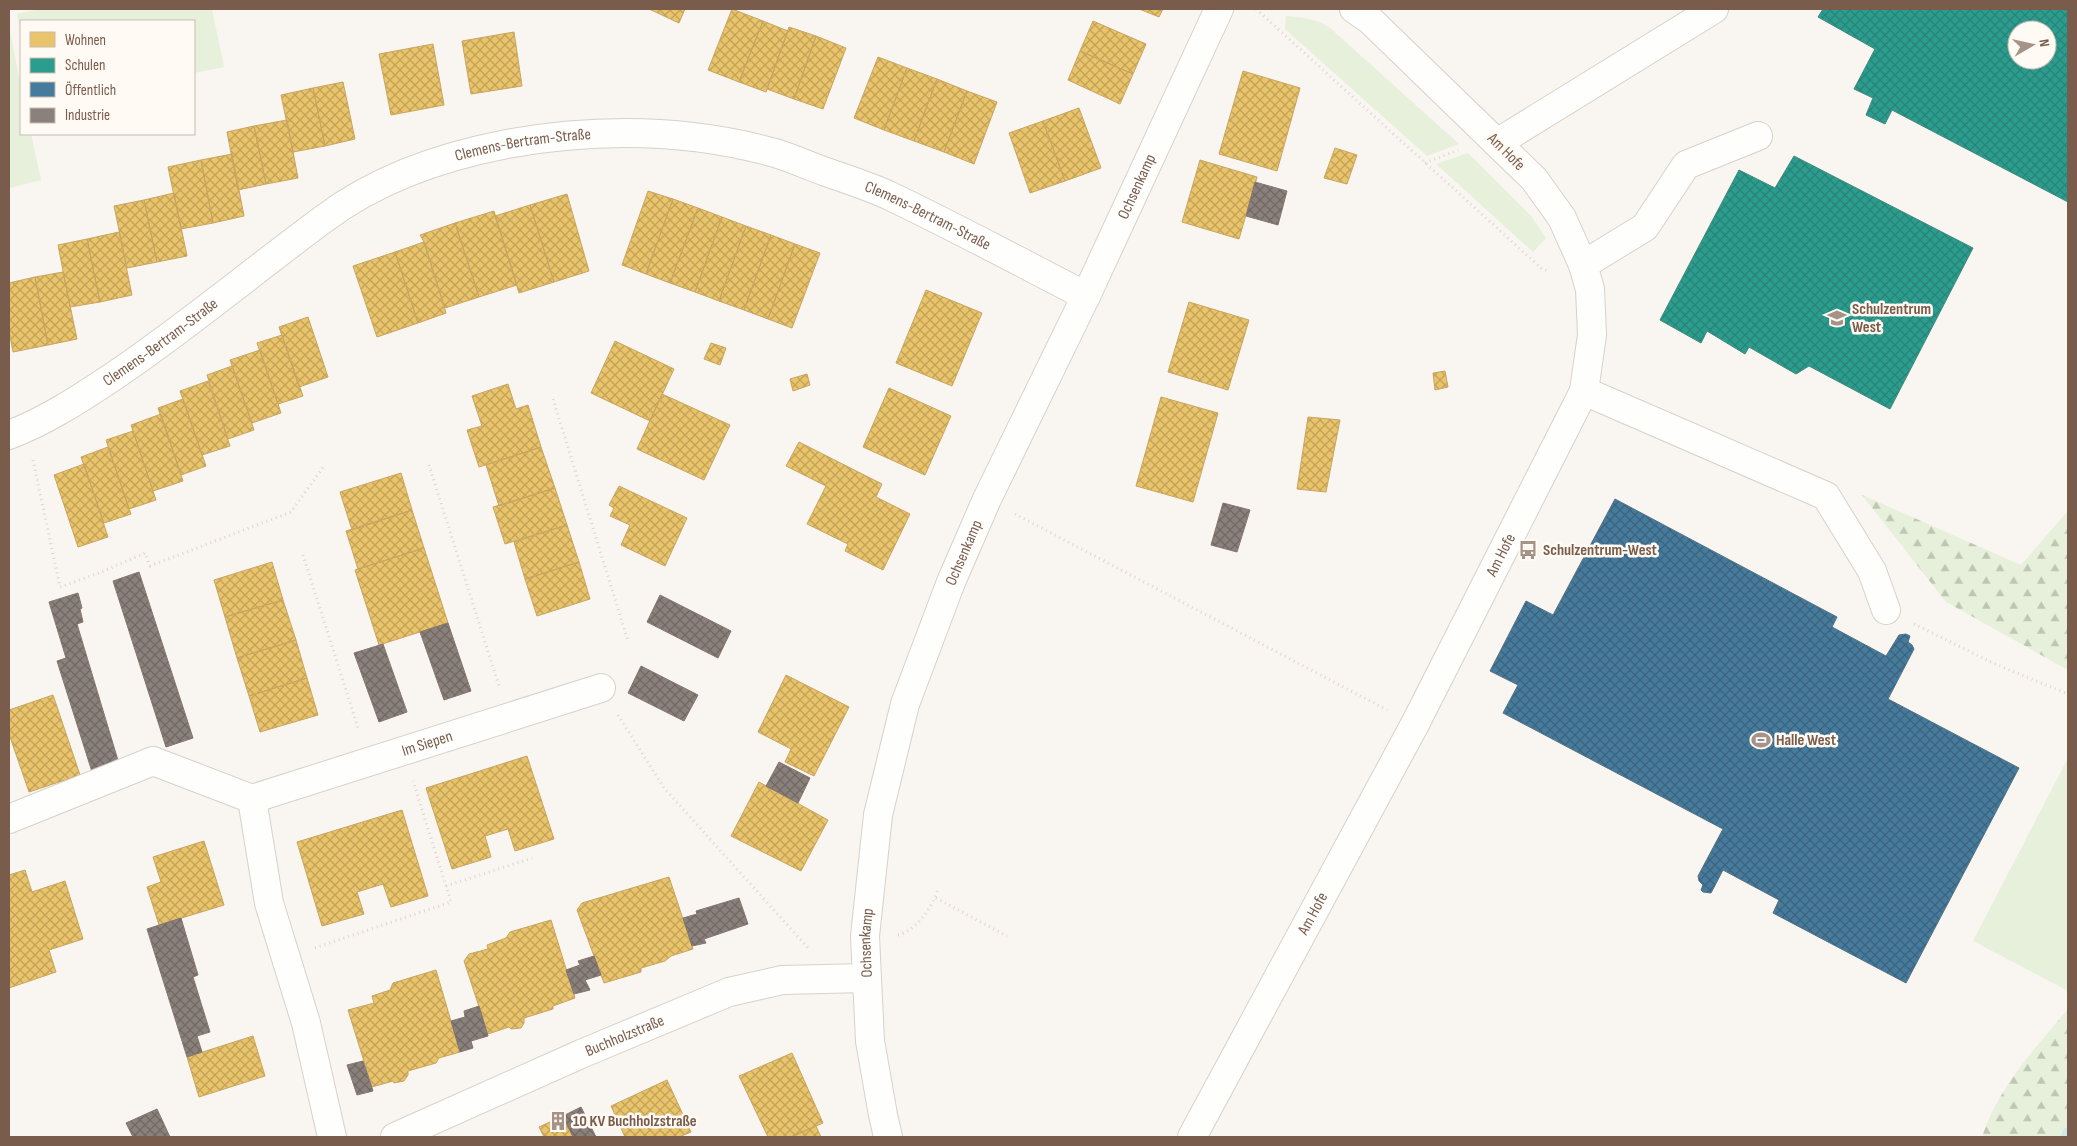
<svg xmlns="http://www.w3.org/2000/svg" width="2077" height="1146" font-family="'Sofia Sans Condensed',sans-serif">
<style>
.green{fill:#e7f0db}
.forest{fill:url(#forest-firs)}
.homes{fill:url(#homes-cross-hatch);stroke:#c8a561}
.schools{fill:url(#schools-cross-hatch);stroke:#428a7b;fill-rule:evenodd}
.public{fill:url(#public-cross-hatch);stroke:#557285}
.industry{fill:url(#industry-cross-hatch);stroke:#85766e}
.lines{fill:none;stroke-linecap:round;stroke-linejoin:round}
.stream{stroke:#d0e8ea;stroke-width:10}
.minor-casing{stroke:#d7d1cb;stroke-width:30}
.path{stroke:#dcd5d0;stroke-width:3;stroke-dasharray:1 4;stroke-linecap:butt}
.minor{stroke:#fefefd;stroke-width:28}
.labels{text-anchor:middle;dominant-baseline:central;stroke-width:5;stroke-linejoin:round;paint-order:stroke}
.street-label{font-size:16px;fill:#7a5c4d;stroke:#fffaf3}
.poi-label{font-size:16px;font-weight:bold;fill:#7a5c4d;stroke:#fffaf3;text-anchor:start}
</style>
<defs>
<pattern id="forest-firs" width="22" height="20" patternUnits="userSpaceOnUse" patternTransform="scale(1.25)"><rect width="22" height="20" fill="#e7f0db"/><path d="M5 1l3.5 6h-7zM16 11l3.5 6h-7z" fill="#c0c6b4"/></pattern>
<pattern id="homes-cross-hatch" width="8" height="8" patternUnits="userSpaceOnUse" patternTransform="scale(1.25)"><rect width="8" height="8" fill="#e9c46a"/><path d="M0 0l8 8M0 8l8-8" fill="none" stroke="#c2a259"/></pattern>
<pattern id="schools-cross-hatch" width="8" height="8" patternUnits="userSpaceOnUse" patternTransform="scale(1.25)"><rect width="8" height="8" fill="#2a9d8f"/><path d="M0 0l8 8M0 8l8-8" fill="none" stroke="#298377"/></pattern>
<pattern id="public-cross-hatch" width="8" height="8" patternUnits="userSpaceOnUse" patternTransform="scale(1.25)"><rect width="8" height="8" fill="#457b9d"/><path d="M0 0l8 8M0 8l8-8" fill="none" stroke="#3d637c"/></pattern>
<pattern id="industry-cross-hatch" width="8" height="8" patternUnits="userSpaceOnUse" patternTransform="scale(1.25)"><rect width="8" height="8" fill="#8a817c"/><path d="M0 0l8 8M0 8l8-8" fill="none" stroke="#716863"/></pattern>
</defs>
<rect width="100%" height="100%" fill="#f9f5f0"/>
<path class="green" d="M40 9H212L224 67 194 73V21H21V33L17 14Z
M1286 16C1302 17 1316 19 1329 27L1459 144 1427 156 1285 29Z
M9 26 21 87V134H31L41 180 9 188Z
M1468 153 1532 217 1546 238 1533 252 1436 164Z
M2068 758V991L1973 941Z"/>
<path class="forest" d="M1862 495 2021 565 2068 511V670L1946 602Z
M2068 1009V1137H1982C1998 1088 2035 1048 2068 1009Z"/>
<path class="homes" d="M649 9H685L679 23Z
M732 9 763 21 739 82 708 70Z
M1139 9H1163L1159 17Z
M763 21 788 31 766 92 739 82Z
M1093 21 1146 44 1133 74 1080 51Z
M789 27 816 36 794 99 767 89Z
M514 32 522 86 471 94 462 41Z
M816 36 846 48 823 109 794 99Z
M433 44 444 105 391 115 379 54Z
M1080 51 1133 74 1120 104 1068 80Z
M878 57 907 68 884 130 854 118Z
M907 68 937 79 914 141 884 130Z
M1243 71 1300 88 1277 171 1219 154Z
M937 79 967 91 944 152 914 141Z
M343 82 355 139 325 146 313 88Z
M313 88 325 146 293 152 281 95Z
M967 91 997 102 974 164 944 152Z
M1079 108 1101 168 1065 181 1043 121Z
M287 120 298 178 266 184 254 126Z
M1043 121 1065 181 1030 193 1009 133Z
M254 126 266 184 238 190 227 132Z
M1335 148 1357 155 1347 184 1324 178Z
M232 154 244 216 213 223 201 160Z
M201 160 213 223 181 229 168 167Z
M1200 160 1257 177 1239 239 1182 222Z
M648 191 673 199 646 274 622 265Z
M174 193 187 256 157 262 144 200Z
M567 194 589 271 554 282 530 205Z
M673 199 698 208 670 283 646 274Z
M144 200 157 262 127 268 114 206Z
M530 205 554 282 519 293 495 216Z
M698 208 722 217 695 292 670 283Z
M494 211 517 285 479 297 455 223Z
M722 217 746 226 719 301 695 292Z
M455 223 479 297 445 308 424 242 420 235Z
M746 226 771 235 744 310 719 301Z
M119 232 132 295 100 302 87 239Z
M771 235 795 244 768 319 744 310Z
M87 239 100 302 70 307 58 245Z
M424 242 446 313 418 323 395 252Z
M795 244 820 253 792 328 768 319Z
M395 252 418 323 377 337 353 266Z
M63 272 77 339 48 345 35 277Z
M35 277 48 345 13 352 9 331V283Z
M926 290 982 313 952 386 896 363Z
M1189 302 1249 320 1228 390 1168 372Z
M308 317 328 377 299 387 279 327Z
M282 335 303 396 278 404 257 343Z
M615 341 674 369 650 421 591 393Z
M711 343 726 348 720 365 704 359Z
M260 350 281 413 252 423 230 360Z
M232 366 254 430 228 439 207 375Z
M1445 371 1448 387 1435 390 1433 373Z
M807 374 810 385 793 391 790 379Z
M208 381 230 446 202 455 180 391Z
M508 384 516 409 528 405 541 447 479 467 467 430 482 426 472 396Z
M889 388 951 416 925 475 863 447Z
M662 394 730 425 704 480 637 449Z
M1161 397 1218 413 1193 502 1136 486Z
M183 399 206 466 181 475 158 408Z
M161 414 183 481 153 491 131 425Z
M1308 417 1340 420 1326 492 1297 489Z
M133 431 156 500 129 509 106 440Z
M799 442 882 484 876 497 910 514 883 570 845 551 848 544 807 524 826 486 786 466Z
M108 447 131 514 104 523 81 457Z
M541 447 555 488 499 506 486 465Z
M84 464 108 537 78 547 54 475Z
M401 473 412 510 352 530 340 492Z
M619 486 687 518 665 566 621 545 630 525 610 516 614 508 609 505Z
M555 488 567 525 505 544 493 507Z
M412 510 424 548 358 569 346 531Z
M567 525 579 562 525 579 514 542Z
M424 548 448 623 379 645 355 570Z
M272 562 283 600 225 617 214 580Z
M579 562 590 599 537 616 525 579Z
M283 600 296 640 237 658 225 617Z
M296 640 307 678 249 696 237 658Z
M786 675 849 707 814 776 785 762 791 749 758 732Z
M307 678 318 715 260 732 249 696Z
M53 695 80 775 29 792 9 734V710Z
M527 756 554 839 515 851 508 829 485 836 491 857 452 869 426 788Z
M759 782 828 820 801 871 731 836Z
M402 810 428 896 391 907 383 884 357 892 364 914 322 926 297 842Z
M204 841 224 905 159 925 147 887 161 882 153 857Z
M25 870 32 892 65 881 83 939 49 950 56 972 9 988V875Z
M669 877 693 949 671 956 665 961 641 968V972L604 983 577 910 582 903Z
M551 920 575 998 553 1006V1009L524 1018V1023L521 1028 511 1029 509 1027 488 1034 464 961 469 954 488 949 487 945 506 938 510 932Z
M436 970 460 1052 439 1058 436 1063 408 1071V1075L404 1081 394 1083 393 1081 372 1087 348 1010 374 1003 372 996 390 990 393 983Z
M253 1036 265 1076 199 1097 187 1057Z
M792 1053 823 1123 791 1137H768L739 1076Z
M667 1080 691 1132 679 1137H625L611 1106Z
M563 1116 573 1137H544L539 1127Z
M816 1126 821 1137H791Z"/>
<path class="schools" d="M1823 9H2068V202L1892 110 1885 124 1866 115 1873 98 1854 89 1875 49 1818 17ZM2017 30H2047V60H2017Z
M1794 156 1973 248 1890 409 1809 366 1796 374 1749 347 1745 354 1707 331 1701 343 1660 320 1739 170 1775 188Z"/>
<path class="public" d="M1615 499 1837 617 1832 627 1886 656 1899 635 1906 634 1910 636 1908 642 1912 645 1914 649 1888 699 2019 768 1906 983 1773 913 1779 900 1723 870 1711 893 1703 892 1701 890 1703 885 1699 881 1698 876 1723 829 1503 713 1518 685 1490 671 1526 601 1553 615Z"/>
<path class="industry" d="M1255 182 1287 191 1278 225 1246 216Z
M1223 503 1250 510 1237 552 1211 545Z
M139 572 193 738 166 747 113 581Z
M78 593 82 608 80 609 83 622 77 624 120 767 93 775 57 661 66 658 49 602Z
M660 595 731 631 718 658 647 622Z
M448 623 471 691 444 700 420 632Z
M383 644 407 712 379 722 354 653Z
M641 666 698 695 684 721 628 693Z
M779 762 810 778 798 803 766 786Z
M739 898 748 924 704 939 706 943 692 946 683 918 697 914 696 911Z
M181 918 198 975 193 977 210 1032 197 1036 202 1052 187 1057 147 929Z
M594 956 601 975 585 980 590 990 574 994 566 970 580 965 578 961Z
M479 1006 488 1036 471 1041 473 1048 460 1052 451 1021 465 1017 464 1011Z
M363 1061 373 1091 357 1095 347 1065Z
M581 1107 596 1137H573L563 1116Z
M157 1109 170 1137H133L126 1123Z"/>
<g class="lines">
<path class="stream" d="M2066 1137 2068 1132"/>
<g class="minor-casing">
<g id="minor">
<path d="M1497 143 1714 9"/>
<path d="M1583 265 1645 227 1686 165 1758 136"/>
<path d="M1584 391 1826 496 1872 571 1886 610"/>
<path id="s1" d="M9 435C46 421 81 398 114 376 187 327 254 270 325 218 377 179 444 156 507 144 596 128 688 129 775 153 792 158 809 166 826 172 846 179 868 186 888 195 955 227 1020 262 1086 296"/>
<path d="M252 799 269 903 306 1023 332 1137"/>
<path id="s2" d="M9 819 153 761 252 799 601 688"/>
<path id="s3" d="M395 1137 581 1054 729 992 782 980 866 978"/>
<path id="s4" d="M888 1137 883 1115 870 1041 865 936 878 815 905 704 951 582 987 499 1086 296 1219 9"/>
<path id="s5" d="M1192 1137 1415 724 1584 391 1592 335 1590 289 1583 265 1562 218 1534 179 1370 20 1354 9"/>
</g>
</g>
<path class="path" d="M1256 9 1541 268 1550 272
M1425 163 1458 150
M553 399 628 641
M33 460 60 587 99 573 145 553 150 566 291 512 324 466
M429 465 499 686
M1015 514 1387 710
M303 555 359 731
M1914 624 1995 664 2068 694
M618 715 664 788 808 948
M446 886 532 858
M936 898 1007 936
M898 935C917 930 933 907 938 888
M315 948 451 902 413 781"/>
<use href="#minor" class="minor"/>
</g>
<defs>
<g id="school-bare" transform="scale(1.5)"><path d="M0-5L7-2L0 1L-7-2ZM-4 1L0 2.5L4 1V4Q0 6-4 4Z" fill="#a69286" stroke="#fffaf3" stroke-width="2.5" paint-order="stroke"/></g>
<g id="bus-bare" transform="scale(1.5)"><path d="M-5-6H5V4H4V6H2V4H-2V6H-4V4H-5ZM-3.5-4V0h7V-4ZM-3.5 1.2v1.5H-2V1.2ZM2 1.2v1.5H3.5V1.2Z" fill="#a69286" stroke="#fffaf3" stroke-width="2.5" paint-order="stroke"/></g>
<g id="stadium-bare" transform="scale(1.5)"><path d="M0-5a6.5 5 0 1 0 0 10a6.5 5 0 1 0 0-10ZM-3.5-1.8h7v3.6h-7Z" fill="#a69286" stroke="#fffaf3" stroke-width="2.5" paint-order="stroke"/></g>
<g id="building-bare" transform="scale(1.5)"><path d="M-4-6H4V6H1V3H-1V6H-4ZM-2.5-4.3h1.7v1.8h-1.7ZM.8-4.3h1.7v1.8H.8ZM-2.5-1h1.7V.8h-1.7ZM.8-1h1.7V.8H.8Z" fill="#a69286" stroke="#fffaf3" stroke-width="2.5" paint-order="stroke"/></g>
</defs>
<g fill-rule="evenodd">
<use href="#school-bare" x="1837" y="318"/>
<use href="#bus-bare" x="1528" y="550"/>
<use href="#stadium-bare" x="1761" y="740"/>
<use href="#building-bare" x="558" y="1121"/>
</g>
<g class="labels">
<g class="street-label">
<text stroke="none"><textPath href="#s1" startOffset="598">Clemens-Bertram-Straße</textPath></text>
<text transform="translate(1506 152) rotate(45)">Am Hofe</text>
<text stroke="none"><textPath href="#s4" startOffset="1006">Ochsenkamp</textPath></text>
<text stroke="none"><textPath href="#s1" startOffset="1018">Clemens-Bertram-Straße</textPath></text>
<text stroke="none"><textPath href="#s1" startOffset="178">Clemens-Bertram-Straße</textPath></text>
<text stroke="none"><textPath href="#s4" startOffset="601">Ochsenkamp</textPath></text>
<text stroke="none"><textPath href="#s5" startOffset="659">Am Hofe</textPath></text>
<text stroke="none"><textPath href="#s2" startOffset="445">Im Siepen</textPath></text>
<text stroke="none"><textPath href="#s5" startOffset="254">Am Hofe</textPath></text>
<text stroke="none"><textPath href="#s4" startOffset="196">Ochsenkamp</textPath></text>
<text stroke="none"><textPath href="#s3" startOffset="251">Buchholzstraße</textPath></text>
</g>
<g class="poi-label">
<text x="1852" y="309">Schulzentrum<tspan x="1852" dy="18">West</tspan></text>
<text x="1543" y="550">Schulzentrum-West</text>
<text x="1776" y="740">Halle West</text>
<text x="573" y="1121">10 KV Buchholzstraße</text>
</g>
</g>
<rect width="2077" height="1146" fill="none" stroke="#7a5c4d" stroke-width="20"/>
<rect x="20" y="20" width="175" height="115" fill="#fffaf3" stroke="#cabbb1"/>
<rect x="30" y="32" width="25" height="15" fill="#e9c46a" stroke="#cabbb1"/>
<text x="65" y="45" font-size="15" fill="#7a5c4d">Wohnen</text>
<rect x="30" y="58" width="25" height="15" fill="#2a9d8f" stroke="#cabbb1"/>
<text x="65" y="70" font-size="15" fill="#7a5c4d">Schulen</text>
<rect x="30" y="82" width="25" height="15" fill="#457b9d" stroke="#cabbb1"/>
<text x="65" y="95" font-size="15" fill="#7a5c4d">Öffentlich</text>
<rect x="30" y="108" width="25" height="15" fill="#8a817c" stroke="#cabbb1"/>
<text x="65" y="120" font-size="15" fill="#7a5c4d">Industrie</text>
<g transform="translate(2032 45) rotate(81)"><circle r="24" fill="#fffaf3" stroke="#cabbb1"/>
<path d="M0-4L9 19L0 12L-9 19Z" fill="#a69286"/>
<text y="-8" font-size="14" font-weight="bold" text-anchor="middle" fill="#7a5c4d">N</text>
</g>
</svg>
